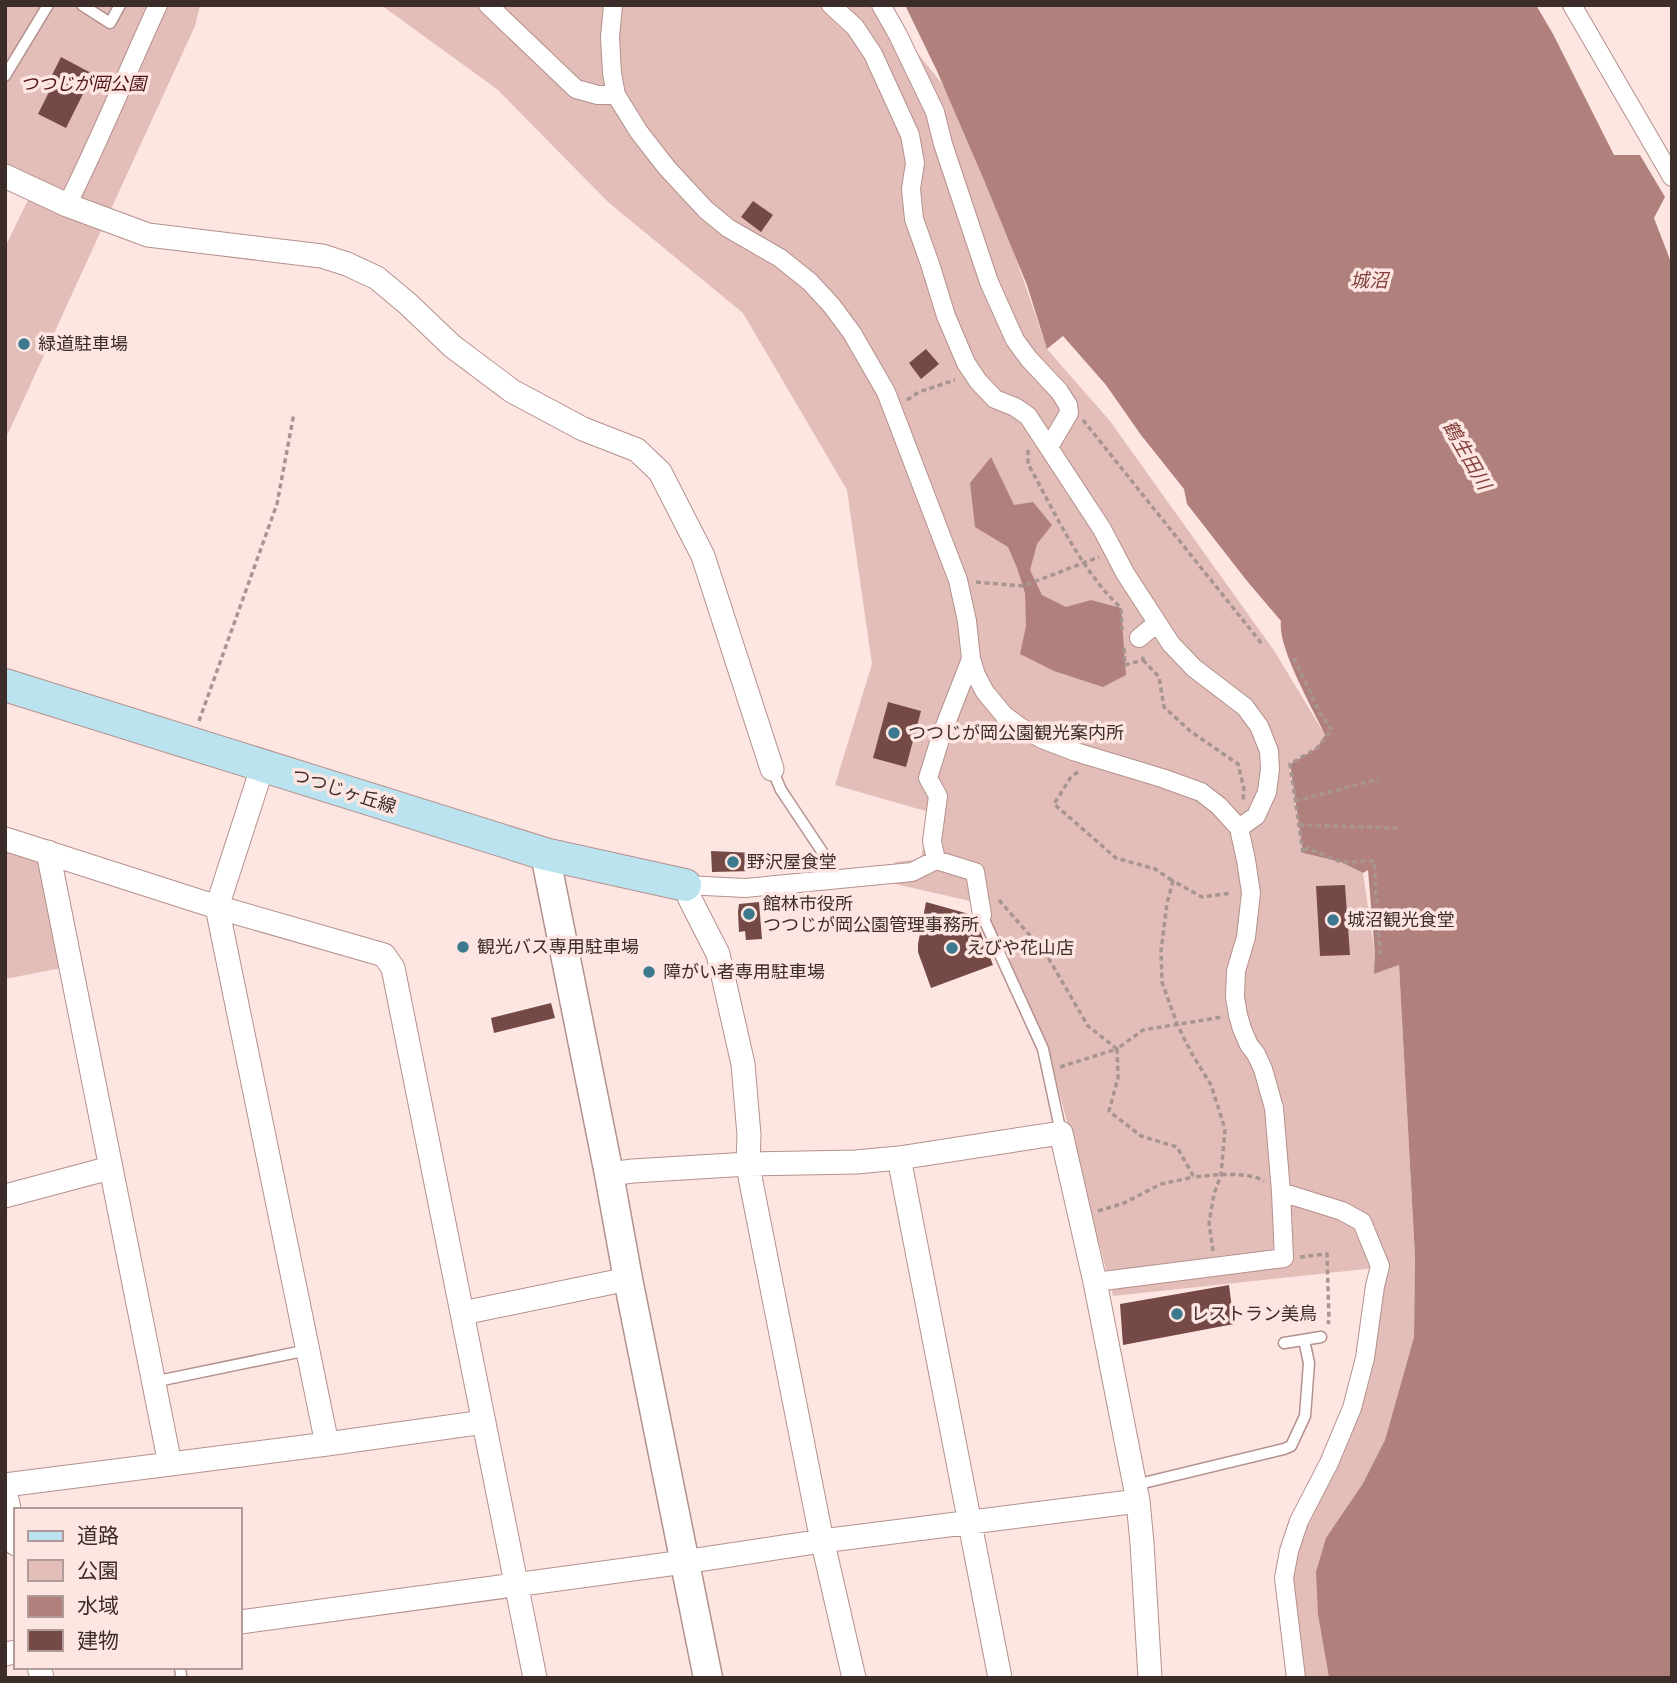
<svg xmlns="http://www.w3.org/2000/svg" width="1677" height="1683" font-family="'Libre Baskerville','Noto Sans JP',serif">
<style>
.green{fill:#e3bdb8}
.water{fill:#b0817c}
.building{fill:#754a46}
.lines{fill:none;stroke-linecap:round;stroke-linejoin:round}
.service-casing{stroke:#b4918d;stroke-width:13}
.pedestrian-casing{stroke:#b4918d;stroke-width:20}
.minor-casing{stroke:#b4918d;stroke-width:25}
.tertiary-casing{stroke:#b4918d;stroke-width:31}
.secondary-casing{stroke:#b4918d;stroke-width:34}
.path{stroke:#a89491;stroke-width:3.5;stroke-dasharray:5 3.5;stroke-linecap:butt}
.service{stroke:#fff;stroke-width:10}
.pedestrian{stroke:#fff;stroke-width:18}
.minor{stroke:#fff;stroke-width:23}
.tertiary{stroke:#fff;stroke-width:28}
.secondary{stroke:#bae3ef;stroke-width:32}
.poi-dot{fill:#3c798f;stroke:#fde5e2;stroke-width:2.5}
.labels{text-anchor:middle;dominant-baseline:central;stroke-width:7;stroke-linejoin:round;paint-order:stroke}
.park-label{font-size:18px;font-style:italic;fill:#4d1210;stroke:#fde5e2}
.poi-label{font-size:18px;fill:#3c2d2b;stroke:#fde5e2;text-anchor:start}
.street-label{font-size:18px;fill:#3c2d2b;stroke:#fde5e2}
.water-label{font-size:19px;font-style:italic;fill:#82423c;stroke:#fde5e2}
</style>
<rect width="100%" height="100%" fill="#fde5e2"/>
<path class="green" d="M5 5H200L195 26 5 440V247L30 196 5 169Z
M381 5H879L967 115 1047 349 1110 421 1275 652 1325 735 1317 748 1289 764 1303 853 1341 862 1363 873 1375 954V974L1399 965 1415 1256 1414 1337 1385 1440 1362 1485 1318 1615 1329 1678H1304L1296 1622 1293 1564 1309 1517 1342 1456 1369 1383 1385 1268H1375L1113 1296 1048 1049 979 903 895 884V862L921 859 929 812 835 785 872 664 847 490 743 313 608 202 498 90Z
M5 848 34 857 41 865 61 968 5 979Z"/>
<path class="water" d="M905 5H1536L1553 34 1614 155H1640L1665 197 1654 218 1672 265V1678H1329L1318 1615 1316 1572 1326 1538 1362 1485 1385 1440 1414 1337 1415 1256 1399 965 1374 974 1375 954 1368 870 1363 873 1341 862 1303 853 1290 764 1317 748 1325 735C1313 709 1277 647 1281 621L1247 581 1187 504 1184 489 1141 435 1106 385 1063 336 1047 349 1027 285 984 180 937 71Z
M991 457 1014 505 1033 502 1052 525 1037 544 1030 570 1042 595 1066 607 1091 600 1121 608 1126 675 1103 687 1054 671 1020 654 1026 626 1025 593 1017 568 1008 547 975 527 970 483Z"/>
<path class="building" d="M61 57 93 74 66 128 38 114 50 90 46 87Z
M753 201 773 215 761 232 741 217Z
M926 349 939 364 921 379 909 363Z
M888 702 921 711 906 767 873 758Z
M711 851 755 853V871L712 872Z
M1345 885 1350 955 1320 956 1316 886Z
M759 902 762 939 746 940 745 931 739 932 738 912 739 904Z
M926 902 969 914 974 924 978 926 993 965 931 988 918 952V944Z
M551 1003 555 1018 494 1033 491 1018Z
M1229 1285 1234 1324 1123 1345 1120 1304Z"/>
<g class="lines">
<g class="service-casing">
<path id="service" d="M82 5 110 23 120 5
M5 76 48 5
M772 769 781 790 823 853 829 880
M982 915 1043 1049 1061 1133
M1284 1343 1321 1337
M153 1382 308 1350
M1135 1485 1284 1449 1291 1446 1305 1416 1309 1363 1304 1340
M180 1667 181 1676"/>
</g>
<g class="pedestrian-casing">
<path id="pedestrian" d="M488 5 576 89 598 95H616
M613 5 610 37 612 73 616 95 639 132 667 168 706 210 728 228 780 258 810 282 832 306 852 333 886 392 958 580 967 621 971 659 976 675 985 692 1004 715 1020 727 1042 739 1076 752 1162 778 1201 792 1219 806 1239 828 1246 860 1251 893 1246 937 1236 971 1235 997 1238 1015 1242 1029 1249 1045 1256 1054 1263 1069 1274 1108 1281 1192 1284 1258 1095 1282
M831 5 855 27 873 54 910 135 915 163 911 189 914 219 930 264 946 316 966 363 978 381 995 399 1015 407 1028 416 1102 529 1125 573 1171 644 1194 668 1245 707 1259 726 1269 751 1270 769 1267 792 1256 816 1239 828
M881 5 898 35 935 112 943 144 989 282 1015 340 1029 359 1059 391 1068 405 1069 413 1049 447
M1572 5 1672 177
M67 205C100 140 127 72 158 5
M1139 638 1157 623
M936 860 932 841 938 796 928 778 941 736 971 659
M685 885 745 888 829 880 912 872 936 860 975 872 982 915
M1281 1192 1342 1211 1362 1222 1380 1266 1375 1286 1365 1358 1352 1408 1329 1463 1299 1521 1289 1551 1284 1578 1296 1678"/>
</g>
<g class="minor-casing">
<path id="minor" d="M5 176 67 205 148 235 322 256 347 264 377 278 408 304 452 346 512 391 583 429 637 450 660 472 703 556 772 769
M263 765 217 907 327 1444
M5 839 217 907 384 955 393 968 535 1678
M48 852 170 1464
M685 885 690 899 718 954 743 1064 749 1135 748 1164 751 1182 819 1526 854 1678
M899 1158 1000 1678
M609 1174 633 1171 748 1164 856 1162 899 1158 1061 1133 1095 1282 1138 1501 1142 1543 1150 1678
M5 1196 110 1168
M463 1313 628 1279
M5 1485 327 1444 484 1422
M5 1489 16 1544
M240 1622 684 1562 822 1541 1138 1501
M5 1654 16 1652
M39 1667 42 1678"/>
</g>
<g class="tertiary-casing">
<path id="tertiary" d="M545 854 609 1174 628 1279 708 1678"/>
</g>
<g class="secondary-casing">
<path id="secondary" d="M5 685 545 854 685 885"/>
</g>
<path class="path" d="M907 400 919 392 955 380
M1083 420 1262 644
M1028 450V464C1056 514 1079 568 1121 608L1122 630
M976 582 1023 586 1099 557
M1124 648 1125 665 1143 660V654
M1294 658 1320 713 1332 730 1317 748 1290 764 1303 853 1307 848 1341 862 1374 861 1380 955
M1143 660 1159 677 1164 707 1190 731 1238 764 1244 789 1243 800
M199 721 277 504 294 413
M1078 772 1071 777 1054 804 1116 858 1155 869 1173 881
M1295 801 1379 779
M1299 825 1400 828
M999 900 1046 954 1088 1026 1117 1049 1143 1030 1222 1017
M1060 1067 1117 1049 1118 1078 1109 1111 1141 1136 1177 1147 1194 1177C1213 1175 1248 1171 1264 1181
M1098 1211 1124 1203 1161 1184 1194 1177
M1213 1251 1209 1223 1214 1194 1221 1175 1225 1129 1211 1085 1192 1054 1177 1024 1162 982 1161 951 1167 903 1173 881 1202 897 1232 893
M1300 1257 1327 1254 1329 1320 1328 1324"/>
<use href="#service" class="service"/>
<use href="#pedestrian" class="pedestrian"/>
<use href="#minor" class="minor"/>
<use href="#tertiary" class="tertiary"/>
<use href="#secondary" class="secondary"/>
</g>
<g class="poi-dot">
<circle cx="24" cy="344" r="7"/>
<circle cx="894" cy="733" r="7"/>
<circle cx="733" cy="862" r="7"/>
<circle cx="749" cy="914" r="7"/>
<circle cx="1333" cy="920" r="7"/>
<circle cx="463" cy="947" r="7"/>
<circle cx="952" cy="948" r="7"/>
<circle cx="649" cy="972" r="7"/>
<circle cx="1177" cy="1314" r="7"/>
</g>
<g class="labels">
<g class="park-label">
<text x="83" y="84">つつじが岡公園</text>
</g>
<g class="poi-label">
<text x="38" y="344">緑道駐車場</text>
<text x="908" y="733">つつじが岡公園観光案内所</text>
<text x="747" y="862">野沢屋食堂</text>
<text x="763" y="904">館林市役所<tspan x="763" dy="21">つつじが岡公園管理事務所</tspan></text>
<text x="1347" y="920">城沼観光食堂</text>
<text x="477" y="947">観光バス専用駐車場</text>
<text x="966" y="948">えびや花山店</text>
<text x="663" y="972">障がい者専用駐車場</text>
<text x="1191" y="1314">レストラン美鳥</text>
</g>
<g class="street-label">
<text transform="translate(344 791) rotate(18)">つつじヶ丘線</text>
</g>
<g class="water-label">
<text x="1369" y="280">城沼</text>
<text transform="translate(1467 455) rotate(60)">鶴生田川</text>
</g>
</g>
<rect width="1677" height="1683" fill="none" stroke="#3c2d2b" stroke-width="14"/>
<rect x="14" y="1508" width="228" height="161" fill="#fde5e2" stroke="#b09b99" stroke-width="2"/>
<rect x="28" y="1531" width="35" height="10" fill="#bae3ef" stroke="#b09b99" stroke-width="2"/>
<text x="77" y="1543" font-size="21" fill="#3c2d2b">道路</text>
<rect x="28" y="1560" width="35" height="21" fill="#e3bdb8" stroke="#b09b99" stroke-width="2"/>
<text x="77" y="1578" font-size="21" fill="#3c2d2b">公園</text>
<rect x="28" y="1596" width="35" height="21" fill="#b0817c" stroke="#b09b99" stroke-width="2"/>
<text x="77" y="1613" font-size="21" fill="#3c2d2b">水域</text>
<rect x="28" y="1630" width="35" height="21" fill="#754a46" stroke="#b09b99" stroke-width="2"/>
<text x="77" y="1648" font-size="21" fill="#3c2d2b">建物</text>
</svg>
